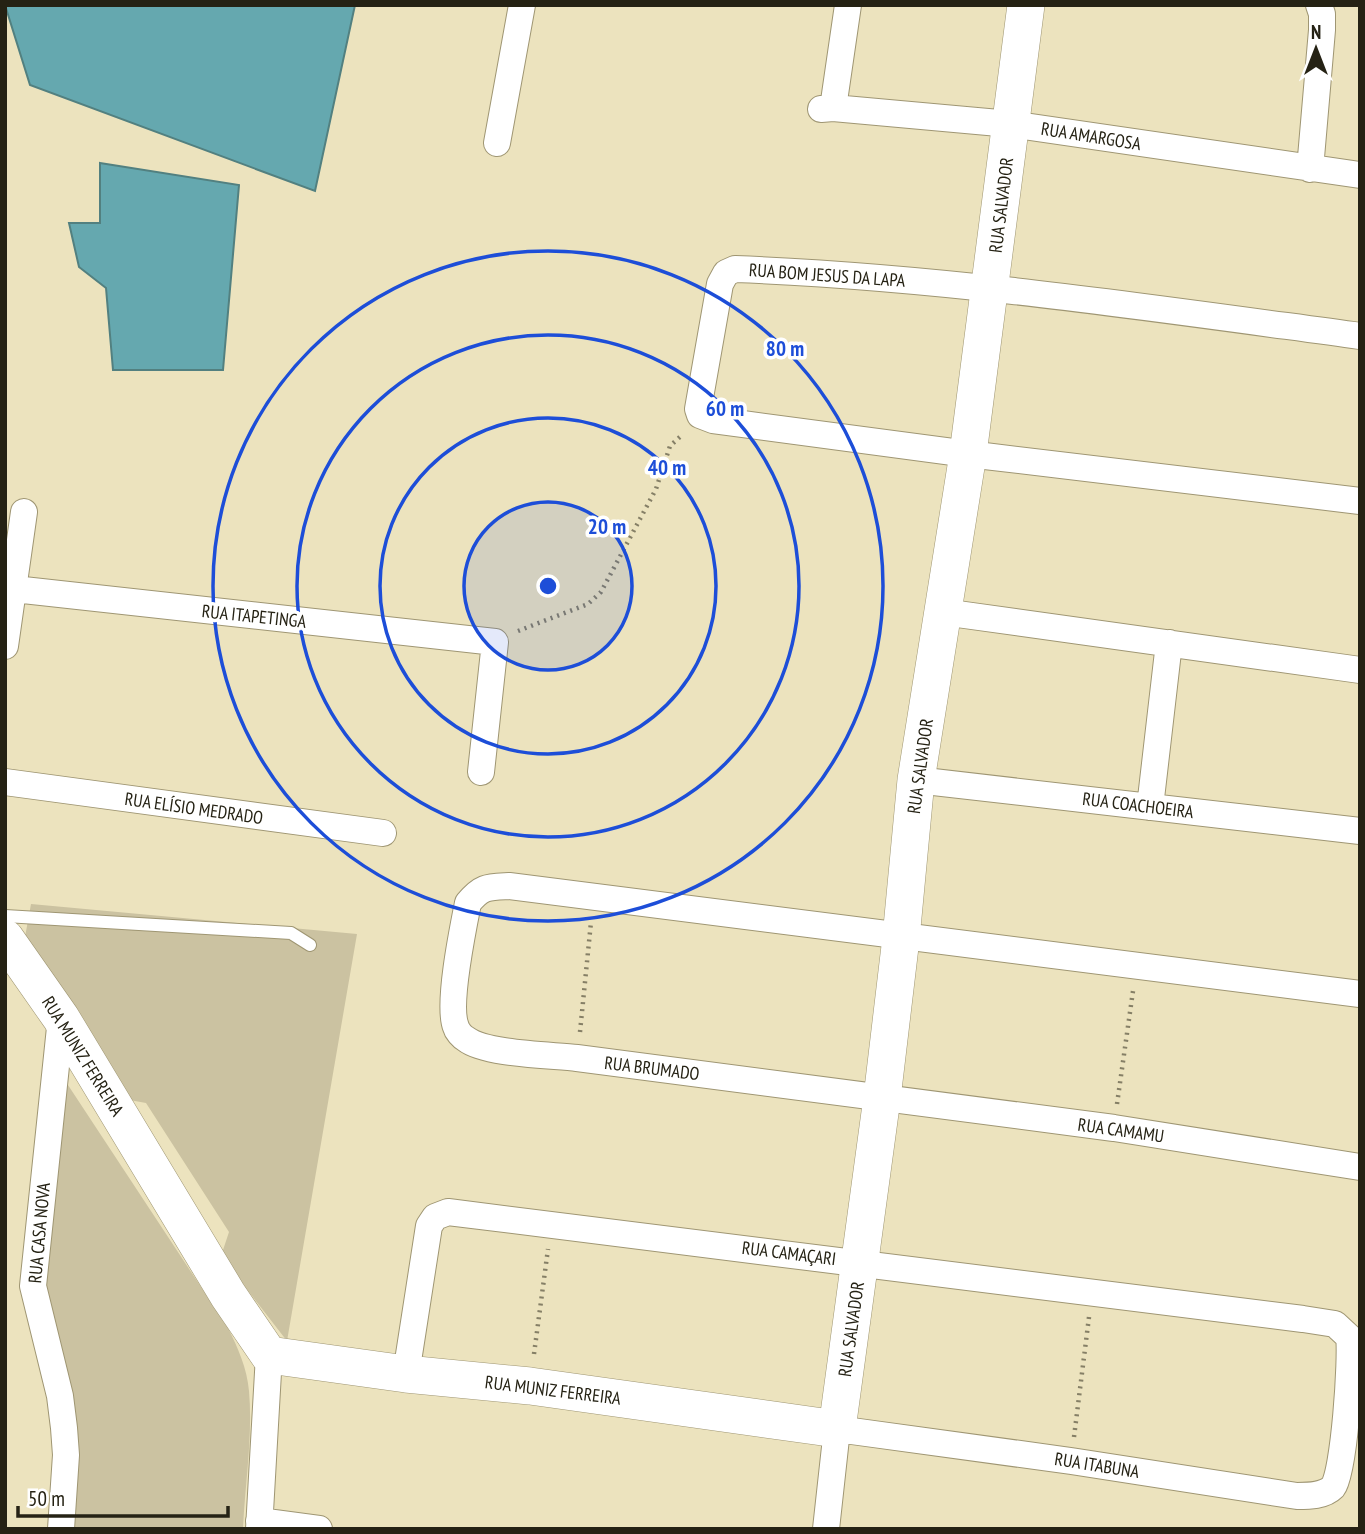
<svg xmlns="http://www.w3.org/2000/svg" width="1365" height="1534" font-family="'PT Sans Narrow',sans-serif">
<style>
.green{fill:#cbc2a1}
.water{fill:#65a8af;stroke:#528080;stroke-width:2}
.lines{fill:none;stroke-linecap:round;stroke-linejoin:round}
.lane-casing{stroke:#9f9673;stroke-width:14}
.street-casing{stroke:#9f9673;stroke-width:28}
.secondary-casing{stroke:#9f9673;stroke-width:38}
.path{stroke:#857f66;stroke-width:4.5;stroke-dasharray:2 5;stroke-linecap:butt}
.lane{stroke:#fff;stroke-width:12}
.street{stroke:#fff;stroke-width:26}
.secondary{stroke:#fff;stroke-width:37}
.ring{fill:none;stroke:#1d4ed8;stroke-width:3.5}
.labels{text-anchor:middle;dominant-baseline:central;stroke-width:7;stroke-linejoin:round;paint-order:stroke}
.street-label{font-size:18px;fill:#252214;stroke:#fff}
.centre{fill:#1d4ed8;stroke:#fff;stroke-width:3.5}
.ring-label{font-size:21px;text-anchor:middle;font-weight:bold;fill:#1d4ed8;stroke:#fff;stroke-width:7;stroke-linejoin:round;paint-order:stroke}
</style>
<rect width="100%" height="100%" fill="#ece3be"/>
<path class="green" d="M31 904 357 934 287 1341 221 1256 229 1232 146 1103 124 1099 25 937Z
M66 1082 228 1328C238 1348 247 1368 249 1391 253 1435 245 1485 243 1529H72L43 1276Z"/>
<path class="water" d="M5 5H355L315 191 30 85Z
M100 163 239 185 223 370H113L106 288 79 267 69 223H100Z"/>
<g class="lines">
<g class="lane-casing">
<path id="lane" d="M5 916 291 933 310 945"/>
</g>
<g class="street-casing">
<path id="street" d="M833 108 848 5
M821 109 833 108 1010 124 1360 175
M497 143 522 5
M1310 169 1322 30V14L1319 5
M1360 336C1152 308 945 277 735 269L726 273 720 284 698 409 700 415 713 420 968 454 1360 501
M5 588 495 642 481 772
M943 612 1360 670
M5 646 24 512
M916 780 1360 831
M5 782 383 833
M1150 807 1169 643
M1360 994 509 886C488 887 482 886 468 903 463 928 447 1006 456 1027 457 1031 462 1037 466 1039 485 1054 551 1055 577 1058L1114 1128 1360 1167
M61 1018 33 1286 60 1396 64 1428 66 1455 61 1529
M406 1374 429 1226 435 1217 448 1212 1303 1319 1335 1324 1349 1337C1352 1357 1344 1474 1333 1487 1324 1496 1309 1496 1297 1496L1071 1461 837 1429 826 1529
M259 1521 319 1529
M259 1529 269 1355"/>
</g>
<g class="secondary-casing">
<path id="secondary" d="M5 938 61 1018 228 1295 269 1355 406 1374 530 1386 837 1429 882 1098 901 938 916 780 968 454 1026 5"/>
</g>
<path class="path" d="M518 631 588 604 601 592 656 489 670 446 682 435
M580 1032 591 922
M1117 1104 1133 991
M534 1354 548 1249
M1074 1437 1089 1317"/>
<use href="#lane" class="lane"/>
<use href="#street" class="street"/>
<use href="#secondary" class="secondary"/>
</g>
<circle cx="548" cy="586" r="84" fill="#1d4ed8" fill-opacity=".12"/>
<g class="ring">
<circle cx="548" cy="586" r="84"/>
<circle cx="548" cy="586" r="168"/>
<circle cx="548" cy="586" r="251"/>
<circle cx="548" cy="586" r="335"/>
</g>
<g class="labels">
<g class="street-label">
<text transform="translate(1091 136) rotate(9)">RUA AMARGOSA</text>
<text transform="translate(1001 205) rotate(-83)">RUA SALVADOR</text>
<text transform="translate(827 275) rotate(4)">RUA BOM JESUS DA LAPA</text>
<text transform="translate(254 616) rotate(6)">RUA ITAPETINGA</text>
<text transform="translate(920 766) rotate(-82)">RUA SALVADOR</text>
<text transform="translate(1138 805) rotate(7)">RUA COACHOEIRA</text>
<text transform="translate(194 808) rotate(8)">RUA ELÍSIO MEDRADO</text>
<text transform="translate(83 1056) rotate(58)">RUA MUNIZ FERREIRA</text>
<text transform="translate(652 1068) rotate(7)">RUA BRUMADO</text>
<text transform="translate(1121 1130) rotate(8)">RUA CAMAMU</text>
<text transform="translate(39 1233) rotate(-85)">RUA CASA NOVA</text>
<text transform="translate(789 1253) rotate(7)">RUA CAMAÇARI</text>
<text transform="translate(851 1329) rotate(-82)">RUA SALVADOR</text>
<text transform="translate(553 1390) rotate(7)">RUA MUNIZ FERREIRA</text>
<text transform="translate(1097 1465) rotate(9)">RUA ITABUNA</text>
</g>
</g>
<circle cx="548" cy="586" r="10" class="centre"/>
<g class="ring-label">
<text x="785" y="356">80 m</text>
<text x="725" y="416">60 m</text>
<text x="667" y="475">40 m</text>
<text x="607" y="534">20 m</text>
</g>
<rect width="1365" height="1534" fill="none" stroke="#252214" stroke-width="14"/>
<g transform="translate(1316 49)" stroke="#ffffff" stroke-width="5" paint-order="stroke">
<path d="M0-5L12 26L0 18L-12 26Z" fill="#252214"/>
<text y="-10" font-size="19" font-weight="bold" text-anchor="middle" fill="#252214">N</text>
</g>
<path d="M18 1506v10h210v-10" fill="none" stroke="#252214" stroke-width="3.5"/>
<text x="28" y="1506" font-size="21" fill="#252214" stroke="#ffffff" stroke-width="5" paint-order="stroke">50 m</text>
</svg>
